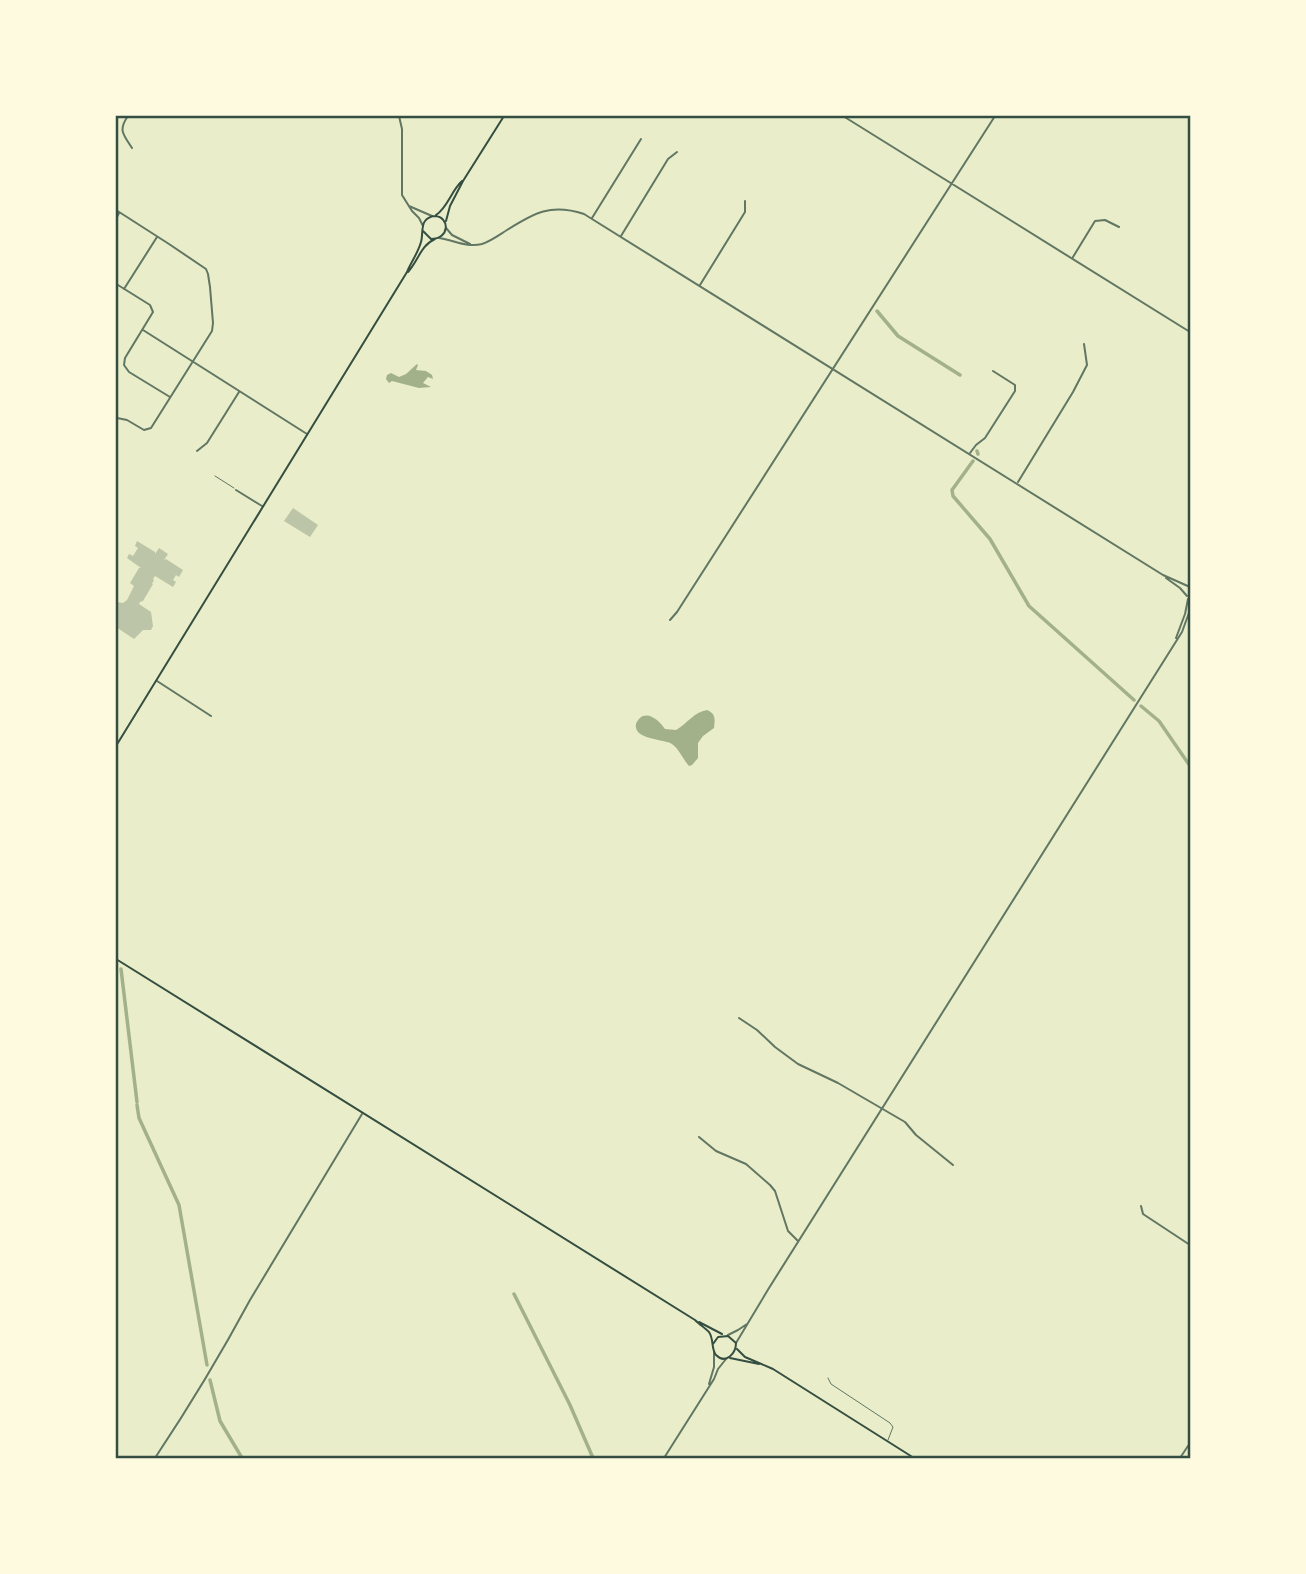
<svg xmlns="http://www.w3.org/2000/svg" width="1306" height="1574" font-family="Quicksand,sans-serif">
<style>
.water{fill:#a3b18a}
.lines{fill:none;stroke-linecap:round;stroke-linejoin:round}
.canal{stroke:#a3b18a;stroke-width:3.5}
.building{fill:#bcc5a7}
.service{stroke:#617663;stroke-width:1}
.minor{stroke:#617663;stroke-width:2}
.tertiary{stroke:#617663;stroke-width:2}
.secondary{stroke:#344e41;stroke-width:2}
.neatline{fill:none;stroke:#344e41;stroke-width:2.5}
</style>
<rect width="100%" height="100%" fill="#e9edc9"/>
<path class="water" d="M417 364 418 365 416 370 426 371 432 375 433 379 428 377 423 383 431 387 419 388 392 381 389 383 386 379 387 375 391 373 399 377 406 374Z
M707 710C716 714 715 719 714 728L703 736 698 743V758L692 765 689 766C683 759 679 749 672 744 664 739 633 740 636 724 637 721 640 717 643 716 652 713 661 723 665 729L676 730C688 723 694 712 707 710Z"/>
<g class="lines">
<path class="canal" d="M877 311 898 336 960 375
M977 451 978 454
M973 461 952 490 953 496 990 539 1029 606 1134 700
M1141 706 1159 721 1190 766
M116 952V953
M121 969 137 1102
M137 1105 139 1118 179 1205 207 1365
M514 1294 570 1405 593 1458
M210 1380 220 1421 242 1458"/>
</g>
<path class="building" d="M293 508 318 525 310 537 284 521Z
M137 541 155 552V554L159 548 168 554 164 560 166 559 183 570 179 577 176 575 173 580 176 582 173 587 155 576 153 579 154 580 152 584H153L143 601 140 602 139 604 151 612 153 626 151 630H143L134 639 116 627V602L123 603 127 600 134 586 130 583 139 568H141L127 558 129 554 133 556 138 548 135 546Z"/>
<g class="lines">
<path class="service" d="M215 476 234 488
M828 1378 831 1384 890 1423 893 1427 888 1440"/>
<path class="minor" d="M128 116C118 130 123 134 132 148
M843 116 1190 332
M116 210 169 244 206 269 208 274 210 287 213 323 212 331 151 428 144 430 127 420 117 418
M592 218 641 139
M116 219 119 213
M621 236 668 159 677 152
M1073 257 1095 221 1105 220 1119 227
M118 285 150 305 153 312 125 358 124 365 129 372 170 397
M700 285 745 212V201
M124 289 157 237
M143 330 307 434
M197 451 207 443 239 392
M970 453 976 445 985 438 1015 391V385L993 371
M1018 482 1073 392 1087 365 1084 344
M236 490 262 506
M670 620 677 612 995 116
M157 681 211 716
M739 1018 757 1030 775 1047 798 1064 838 1083 905 1122 916 1135 953 1165
M699 1137 716 1151 746 1164 770 1185 775 1191 788 1231 798 1241
M1141 1206 1143 1214 1190 1245
M155 1458C189 1407 221 1354 250 1300L362 1114
M1180 1458 1190 1443"/>
<path class="tertiary" d="M399 116 402 129V195L412 211 419 218 423 226
M409 206 432 216
M446 228 452 235 470 244
M439 238C454 240 467 248 482 244 491 241 499 235 507 230 534 213 551 203 584 214L1163 575 1190 587
M1166 578 1180 588 1187 596
M1176 638 1185 614 1188 599
M728 1335 738 1330 747 1324
M736 1343 769 1288 1182 632 1190 610
M709 1384 714 1367V1352
M664 1458 714 1379 718 1369 726 1359"/>
<path class="secondary" d="M436 215C448 207 451 191 462 181
M446 221 450 206 463 181 504 116
M408 272C418 261 421 245 435 239
M116 746 407 272C411 262 418 253 421 242 423 236 421 226 425 221 427 218 432 216 435 216 450 217 450 239 431 239L423 231
M116 959 695 1320C699 1324 705 1328 709 1332 714 1339 711 1349 716 1355 726 1365 736 1353 736 1343L728 1336 718 1337 713 1344
M699 1322 722 1334
M737 1349 745 1357 773 1369 914 1458
M730 1358 759 1364"/>
</g>
<rect width="1306" height="1574" fill="none" stroke="#fefae0" stroke-width="234"/>
<rect x="117" y="117" width="1072" height="1340" class="neatline"/>
</svg>
